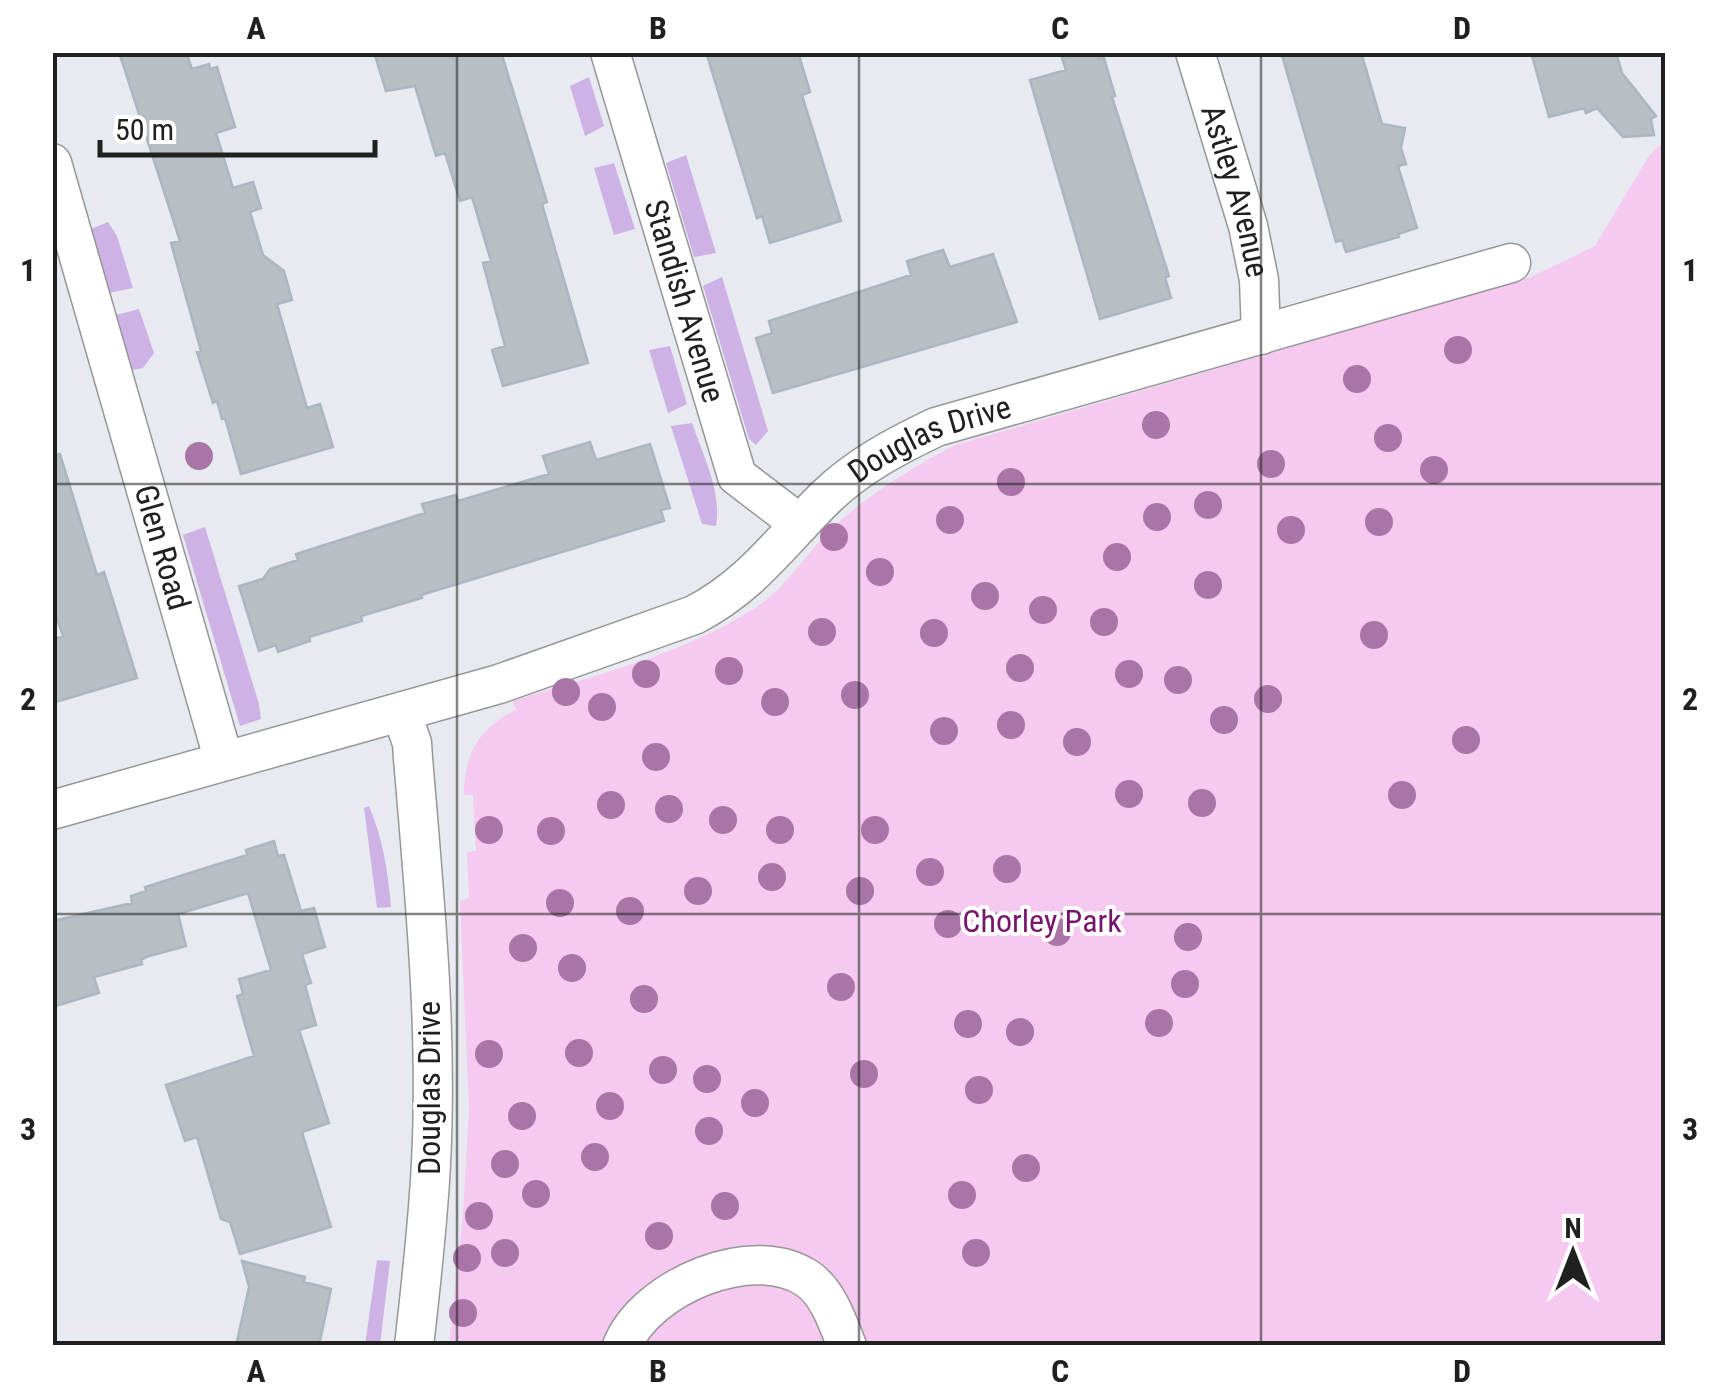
<svg xmlns="http://www.w3.org/2000/svg" width="1718" height="1398" font-family="'Roboto Condensed',sans-serif">
<style>
.grass{fill:#ceb2e5}
.park{fill:#f5c9f0}
.building{fill:#b7bec4;stroke:#abb6c0;stroke-width:2.5}
.lines{fill:none;stroke-linecap:round;stroke-linejoin:round}
.minor-casing{stroke:#979797;stroke-width:41}
.minor{stroke:#fff;stroke-width:38}
.tree{fill:#a975a7}
.grid{fill:none;stroke:#202020;stroke-width:2.5;stroke-opacity:0.55}
.labels{text-anchor:middle;dominant-baseline:central;stroke-width:8;stroke-linejoin:round;paint-order:stroke}
.street-label{font-size:32px;fill:#202020;stroke:#fff}
.park-label{font-size:32px;fill:#76156b;stroke:#fff}
.neatline{fill:none;stroke:#202020;stroke-width:4}
.grid-label{font-size:32px;text-anchor:middle;font-weight:bold;fill:#202020}
</style>
<rect width="100%" height="100%" fill="#e7eaf0"/>
<path class="grass" d="M589 77 604 126 585 136 570 86Z
M686 155 716 253 694 257 666 163Z
M614 163 635 229 614 235 594 168Z
M108 222 117 236 133 288 109 293 91 229Z
M722 277 768 431 756 445 749 439 703 286Z
M139 309 154 353 143 368 132 370 116 315Z
M670 346 687 404 668 413 649 350Z
M692 423C703 455 722 492 716 526L702 524 671 426Z
M205 527 259 704 261 719 240 726 183 535Z
M369 806C383 839 388 872 391 907L377 908 364 808Z
M377 1260 390 1261 380 1345H365Z"/>
<path class="park" d="M1665 140V1345L449 1346 463 1214 469 1110 460 901 469 898 467 852 476 851 473 795H464C464 754 479 728 516 710L513 701C594 675 683 655 755 608 785 589 805 556 829 531 867 495 910 469 955 445L1531 277 1595 246 1649 156Z"/>
<path class="building" d="M119 52H186L192 69 209 64 210 69 217 67 235 127 216 133 233 188 253 182 261 208 250 212 263 255 284 271 292 300 277 304 307 408 320 404 333 447 241 474 225 418 222 419 217 401 213 403 197 352 201 351 171 243 180 241Z
M374 52H501L547 202 542 204 588 363 503 386 492 350 505 346 483 263 491 261 472 197 460 201 445 153 436 156 415 86 386 91Z
M706 52H798L810 92 802 95 841 221 770 243 762 216 757 218Z
M1060 52H1097L1099 59 1104 58 1115 96 1112 97 1169 276 1165 277 1171 298 1100 319 1030 80 1066 70Z
M1281 52H1361L1382 124 1405 128 1401 148 1406 164 1398 166 1417 228 1398 234 1399 237 1346 252 1342 240 1336 242Z
M1531 52H1616L1622 73 1656 116 1651 119 1654 135 1623 137 1597 108 1586 113 1584 108 1549 117Z
M943 250 950 267 993 254 1017 322 773 393 756 338 772 333 769 321 911 275 907 261Z
M590 442 596 460 650 444 670 508 661 510 664 521 421 595 422 598 361 616 362 621 309 637 310 641 278 652 276 645 259 651 239 586 263 579 270 569 298 560 296 554 425 513 422 504 456 495 458 501 549 474 543 456Z
M60 454 97 575 104 572 137 678 52 703V640L63 636 52 604V455Z
M274 841 278 856 284 855 301 911 314 908 325 947 302 954 311 983 305 985 316 1025 299 1030 329 1123 302 1132 331 1227 240 1254 230 1222 221 1219 197 1137 185 1141 166 1085 254 1056 237 996 243 994 239 979 271 970 248 893 178 914 186 946 149 956 141 960 142 964 94 977 99 993 52 1007V921L132 903 131 896 146 891 145 887 247 855 246 850Z
M242 1261 305 1277 304 1282 331 1289 319 1346H236L249 1287Z"/>
<g class="lines">
<g class="minor-casing">
<g id="minor">
<path id="s1" d="M610 52 737 476 800 524"/>
<path id="s2" d="M1195 52 1248 226 1259 280 1261 335"/>
<path id="s3" d="M52 163 224 761"/>
<path d="M401 712 412 743 413 758C424 891 438 1028 431 1163 428 1224 421 1285 414 1346"/>
<path id="s4" d="M52 810 499 684 694 615C752 585 781 541 826 497 858 466 896 446 936 427L1511 263"/>
<path d="M622 1346C646 1287 753 1241 808 1279 828 1293 838 1323 847 1346"/>
</g>
</g>
<use href="#minor" class="minor"/>
</g>
<g class="tree">
<circle cx="1458" cy="350" r="14"/>
<circle cx="1357" cy="379" r="14"/>
<circle cx="1156" cy="425" r="14"/>
<circle cx="1388" cy="438" r="14"/>
<circle cx="199" cy="456" r="14"/>
<circle cx="1271" cy="464" r="14"/>
<circle cx="1434" cy="470" r="14"/>
<circle cx="1011" cy="482" r="14"/>
<circle cx="1208" cy="505" r="14"/>
<circle cx="1157" cy="517" r="14"/>
<circle cx="950" cy="520" r="14"/>
<circle cx="1379" cy="522" r="14"/>
<circle cx="1291" cy="530" r="14"/>
<circle cx="834" cy="537" r="14"/>
<circle cx="1117" cy="557" r="14"/>
<circle cx="880" cy="572" r="14"/>
<circle cx="1208" cy="585" r="14"/>
<circle cx="985" cy="596" r="14"/>
<circle cx="1043" cy="610" r="14"/>
<circle cx="1104" cy="622" r="14"/>
<circle cx="822" cy="632" r="14"/>
<circle cx="934" cy="633" r="14"/>
<circle cx="1374" cy="635" r="14"/>
<circle cx="1020" cy="668" r="14"/>
<circle cx="729" cy="671" r="14"/>
<circle cx="646" cy="674" r="14"/>
<circle cx="1129" cy="674" r="14"/>
<circle cx="1178" cy="680" r="14"/>
<circle cx="566" cy="692" r="14"/>
<circle cx="855" cy="695" r="14"/>
<circle cx="1268" cy="699" r="14"/>
<circle cx="775" cy="702" r="14"/>
<circle cx="602" cy="707" r="14"/>
<circle cx="1224" cy="720" r="14"/>
<circle cx="1011" cy="725" r="14"/>
<circle cx="944" cy="731" r="14"/>
<circle cx="1466" cy="740" r="14"/>
<circle cx="1077" cy="742" r="14"/>
<circle cx="656" cy="757" r="14"/>
<circle cx="1129" cy="794" r="14"/>
<circle cx="1402" cy="795" r="14"/>
<circle cx="1202" cy="803" r="14"/>
<circle cx="611" cy="805" r="14"/>
<circle cx="669" cy="809" r="14"/>
<circle cx="723" cy="820" r="14"/>
<circle cx="489" cy="830" r="14"/>
<circle cx="780" cy="830" r="14"/>
<circle cx="875" cy="830" r="14"/>
<circle cx="551" cy="831" r="14"/>
<circle cx="1007" cy="869" r="14"/>
<circle cx="930" cy="872" r="14"/>
<circle cx="772" cy="877" r="14"/>
<circle cx="698" cy="891" r="14"/>
<circle cx="860" cy="891" r="14"/>
<circle cx="560" cy="903" r="14"/>
<circle cx="630" cy="911" r="14"/>
<circle cx="948" cy="924" r="14"/>
<circle cx="1057" cy="932" r="14"/>
<circle cx="1188" cy="937" r="14"/>
<circle cx="523" cy="948" r="14"/>
<circle cx="572" cy="968" r="14"/>
<circle cx="1185" cy="984" r="14"/>
<circle cx="841" cy="987" r="14"/>
<circle cx="644" cy="999" r="14"/>
<circle cx="1159" cy="1023" r="14"/>
<circle cx="968" cy="1024" r="14"/>
<circle cx="1020" cy="1032" r="14"/>
<circle cx="579" cy="1053" r="14"/>
<circle cx="489" cy="1054" r="14"/>
<circle cx="663" cy="1070" r="14"/>
<circle cx="864" cy="1074" r="14"/>
<circle cx="707" cy="1079" r="14"/>
<circle cx="979" cy="1090" r="14"/>
<circle cx="755" cy="1103" r="14"/>
<circle cx="610" cy="1106" r="14"/>
<circle cx="522" cy="1116" r="14"/>
<circle cx="709" cy="1131" r="14"/>
<circle cx="595" cy="1157" r="14"/>
<circle cx="505" cy="1164" r="14"/>
<circle cx="1026" cy="1168" r="14"/>
<circle cx="536" cy="1194" r="14"/>
<circle cx="962" cy="1195" r="14"/>
<circle cx="725" cy="1206" r="14"/>
<circle cx="479" cy="1216" r="14"/>
<circle cx="659" cy="1236" r="14"/>
<circle cx="505" cy="1253" r="14"/>
<circle cx="976" cy="1253" r="14"/>
<circle cx="467" cy="1258" r="14"/>
<circle cx="463" cy="1313" r="14"/>
</g>
<path class="grid" d="M457 52V1346M859 52V1346M1261 52V1346M52 484H1666M52 914H1666"/>
<g class="labels">
<g class="street-label">
<text stroke="none"><textPath href="#s2" startOffset="145">Astley Avenue</textPath></text>
<text stroke="none"><textPath href="#s1" startOffset="260">Standish Avenue</textPath></text>
<text stroke="none"><textPath href="#s4" startOffset="970">Douglas Drive</textPath></text>
<text stroke="none"><textPath href="#s3" startOffset="400">Glen Road</textPath></text>
<text transform="translate(429 1088) rotate(-90)">Douglas Drive</text>
</g>
<g class="park-label">
<text x="1042" y="921">Chorley Park</text>
</g>
</g>
<rect width="1718" height="1398" fill="none" stroke="#ffffff" stroke-width="110"/>
<g transform="translate(1573 1253)" stroke="#ffffff" stroke-width="8" paint-order="stroke">
<path d="M0-8L18 38L0 25L-18 38Z" fill="#202020"/>
<text y="-15" font-size="28" font-weight="bold" text-anchor="middle" fill="#202020">N</text>
</g>
<path d="M100 140v15h275v-15" fill="none" stroke="#202020" stroke-width="5"/>
<text x="115" y="140" font-size="30" fill="#202020" stroke="#ffffff" stroke-width="8" paint-order="stroke">50 m</text>
<rect x="55" y="55" width="1608" height="1288" class="neatline"/>
<g class="grid-label">
<text x="256" y="39">A</text>
<text x="658" y="39">B</text>
<text x="1060" y="39">C</text>
<text x="1462" y="39">D</text>
<text x="28" y="281">1</text>
<text x="1690" y="281">1</text>
<text x="28" y="710">2</text>
<text x="1690" y="710">2</text>
<text x="28" y="1140">3</text>
<text x="1690" y="1140">3</text>
<text x="256" y="1382">A</text>
<text x="658" y="1382">B</text>
<text x="1060" y="1382">C</text>
<text x="1462" y="1382">D</text>
</g>
</svg>
